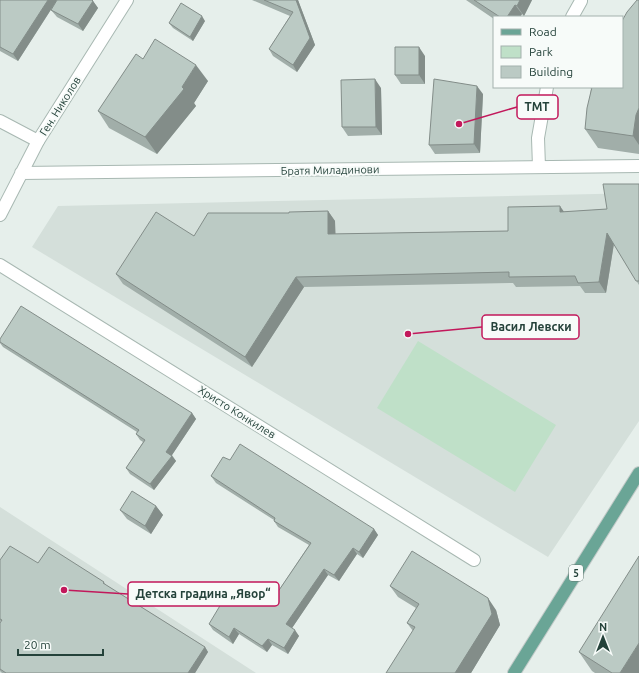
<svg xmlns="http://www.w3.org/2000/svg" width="639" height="673" font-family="Ubuntu,sans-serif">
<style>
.built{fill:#d4dfda}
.green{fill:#bfe0c8}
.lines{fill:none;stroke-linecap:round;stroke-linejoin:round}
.service-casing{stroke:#a8b8b2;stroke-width:14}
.minor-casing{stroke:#a8b8b2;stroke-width:14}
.primary-casing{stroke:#c2cac8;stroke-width:14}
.service{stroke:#fff;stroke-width:12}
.minor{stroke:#fff;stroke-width:12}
.primary{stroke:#6aa596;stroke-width:12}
.wall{fill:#a1aea9}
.shaded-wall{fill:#838d89}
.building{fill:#bbcac4;stroke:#838d89}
.labels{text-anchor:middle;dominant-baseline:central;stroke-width:4;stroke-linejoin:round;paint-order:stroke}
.shield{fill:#f7fbf9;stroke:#637a73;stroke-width:1}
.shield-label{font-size:10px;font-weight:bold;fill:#24423a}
.street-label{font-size:11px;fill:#24423a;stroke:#f7fbf9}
.leader{fill:none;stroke:#c2185b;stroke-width:1.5}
.callout-dot{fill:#c2185b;stroke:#f7fbf9;stroke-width:1.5}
.callout{fill:#f7fbf9;stroke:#c2185b;stroke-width:1.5}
.callout-label{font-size:12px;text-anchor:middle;font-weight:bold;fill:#24423a}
</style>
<rect width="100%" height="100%" fill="#e6efeb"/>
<path class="built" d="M639 193V421L548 557 32 247 58 206Z
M0 507 256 673H0Z"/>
<path class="green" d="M418 341 556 425 515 492 377 408Z"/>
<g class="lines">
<g class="service-casing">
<path id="service" d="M0 121 38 141"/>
</g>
<g class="minor-casing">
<path id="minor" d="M572 17 581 1
M539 167 538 138 547 87
M21 173 639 166
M0 215 38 141 127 0
M0 265 474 560"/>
</g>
<g class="primary-casing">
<path id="primary" d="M514 673 639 473"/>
</g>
<use href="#service" class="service"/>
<use href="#minor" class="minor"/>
<use href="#primary" class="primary"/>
</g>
<path class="wall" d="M0 0 93 1 98 8 83 31 57 17 51 10 56 2 18 61 0 51Z
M252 0H298L315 45 297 72 273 56 269 49 290 16Z
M466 0H532L524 16 522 14 520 17H494V19Z
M639 0V154L598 148 585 129 591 89 590 87H622Z
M205 21 193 41 173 28 169 23Z
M425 56V84H401L395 75Z
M143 59 208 81 194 103 196 106 157 154 109 128 98 111Z
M381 88 382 135 348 136 342 127Z
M483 94 480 153 435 154 429 145Z
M639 184V285L614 244 606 293H585L580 286 516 287 513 283 304 287 252 367 123 284 116 274 194 236 289 213 328 211 335 221V234L508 231 563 212 607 209Z
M0 339 192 413 196 419 172 455 176 461 154 490 130 474 126 468 143 442 140 440 136 434 137 432 3 347 0 343Z
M230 460 374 529 378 535 363 558 357 554 339 581 328 575 292 628 299 636 288 654 272 645 267 652 239 634 233 644 213 630 209 624 251 602 273 599 309 545 278 527 274 521V520L216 483 211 476Z
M156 506 163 515 151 534 127 519 120 510Z
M0 560 38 563 104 582 106 585 205 647 208 652 195 673H2L0 671V623L1 622 0 621Z
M390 586 496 610 500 625 471 673H386L413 631 407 623 416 608 398 597Z
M579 652 639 673H595L592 671Z"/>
<path class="shaded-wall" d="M48 0H57L18 61 13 54Z
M296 0H298L315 45 297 72 293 65Z
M520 0H532L524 16 517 6Z
M93 1 98 8 83 31 78 24Z
M515 5 522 14 520 17H507Z
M202 16 205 21 193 41 190 37Z
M419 47 425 56V84L419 75Z
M196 65 208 81 194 103 196 106 157 154 145 137 182 87Z
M375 79 381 88 382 135 376 127Z
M477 86 483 94 480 153 474 144Z
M639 108V145L633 136 636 115Z
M560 206 567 216 560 212Z
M328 211 335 221 336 245 328 234Z
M607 233 614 243 606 293 599 282Z
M296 277 304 287 252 367 245 357Z
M192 413 196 419 170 458 166 452Z
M172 456 176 461 154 490 150 484Z
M156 506 163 515 151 534 145 526Z
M374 529 378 535 363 558 359 552Z
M353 548 357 554 339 581 334 575Z
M324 569 328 575 290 631 286 624Z
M488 598 496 610 500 625 471 673H455Z
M234 628 239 634 233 644 229 637Z
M295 630 299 636 288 654 284 648Z
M268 639 272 645 267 652 262 646Z
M639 643V673H620Z
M205 647 208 652 195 673H188Z"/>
<path class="building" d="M0 0H48L13 54 0 47Z
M57 0H92L93 1 78 24 51 10Z
M264 0H296L310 38 293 65 269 49 293 12Z
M474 0H520L517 6 515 5 507 17H500Z
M637 0H639V108L636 115 633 136 585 129 587 108 592 87H591H622V21L627 12Z
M181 3 202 16 190 37 169 23Z
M155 39 196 65 182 87 184 89 145 137 98 111 136 54 143 59Z
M395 47H419V75H395Z
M375 79 376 127H342L341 80Z
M434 79 477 86 474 144 429 145Z
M603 184H639V281H636L607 233 599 282 578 283 575 276 509 277V272L296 277 245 357 116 274 156 212 194 236 208 213H289V212L328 211V234L508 231V207L560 206V212L607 209Z
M21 306 192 413 166 452 172 456 150 484 126 468 145 440 136 434 139 430 0 342V339Z
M240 444 374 529 359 552 353 548 334 575 324 569 286 624 295 630 284 648 268 639 262 646 234 628 229 637 209 624 230 589 251 602 259 590 273 599 311 543 274 521 275 518 211 476 223 457 230 460Z
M132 491 156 506 145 526 120 510Z
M10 546 38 563 49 547 104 582 103 583 205 647 188 673H6L0 669V623L2 620 0 619V560Z
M412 551 488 598 492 614 455 673H386L415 627 407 623 419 604 390 586Z
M639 556V643L620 673H612L579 652Z"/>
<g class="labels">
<rect class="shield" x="569" y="565" width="14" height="16" rx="3"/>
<g class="shield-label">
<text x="576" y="573">5</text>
</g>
<g class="street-label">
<text transform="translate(60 106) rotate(-58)">Ген. Николов</text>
<text transform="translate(330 170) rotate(-1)">Братя Миладинови</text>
<text transform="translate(237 412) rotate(32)">Христо Конкилев</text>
</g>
</g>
<path class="leader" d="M459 124L517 107M408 334L482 327M64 590L128 594"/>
<g class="callout-dot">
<circle cx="459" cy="124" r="4"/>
<circle cx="408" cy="334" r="4"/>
<circle cx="64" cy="590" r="4"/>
</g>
<g class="callout">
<rect x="517" y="95" width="41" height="24" rx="4"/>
<rect x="482" y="315" width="97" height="24" rx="4"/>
<rect x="128" y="582" width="151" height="24" rx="4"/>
</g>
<g class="callout-label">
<text x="537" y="111">TMT</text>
<text x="531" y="331">Васил Левски</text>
<text x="203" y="598">Детска градина „Явор“</text>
</g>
<rect x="493" y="16" width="130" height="72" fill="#f7fbf9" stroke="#a3b1ad"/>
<rect x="501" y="29" width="20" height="6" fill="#6aa596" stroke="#a3b1ad"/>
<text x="529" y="36" font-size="12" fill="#24423a">Road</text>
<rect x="501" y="46" width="20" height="12" fill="#bfe0c8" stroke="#a3b1ad"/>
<text x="529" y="56" font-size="12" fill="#24423a">Park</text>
<rect x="501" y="66" width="20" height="12" fill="#bbcac4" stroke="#a3b1ad"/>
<text x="529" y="76" font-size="12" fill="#24423a">Building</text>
<g transform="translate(603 637)" stroke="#f7fbf9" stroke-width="3" paint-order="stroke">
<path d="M0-3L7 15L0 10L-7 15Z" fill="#24423a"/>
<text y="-6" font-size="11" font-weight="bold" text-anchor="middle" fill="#24423a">N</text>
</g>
<path d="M18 649v6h85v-6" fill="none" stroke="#24423a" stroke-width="2"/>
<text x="24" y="649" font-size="12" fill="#24423a" stroke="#f7fbf9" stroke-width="3" paint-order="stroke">20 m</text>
</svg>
